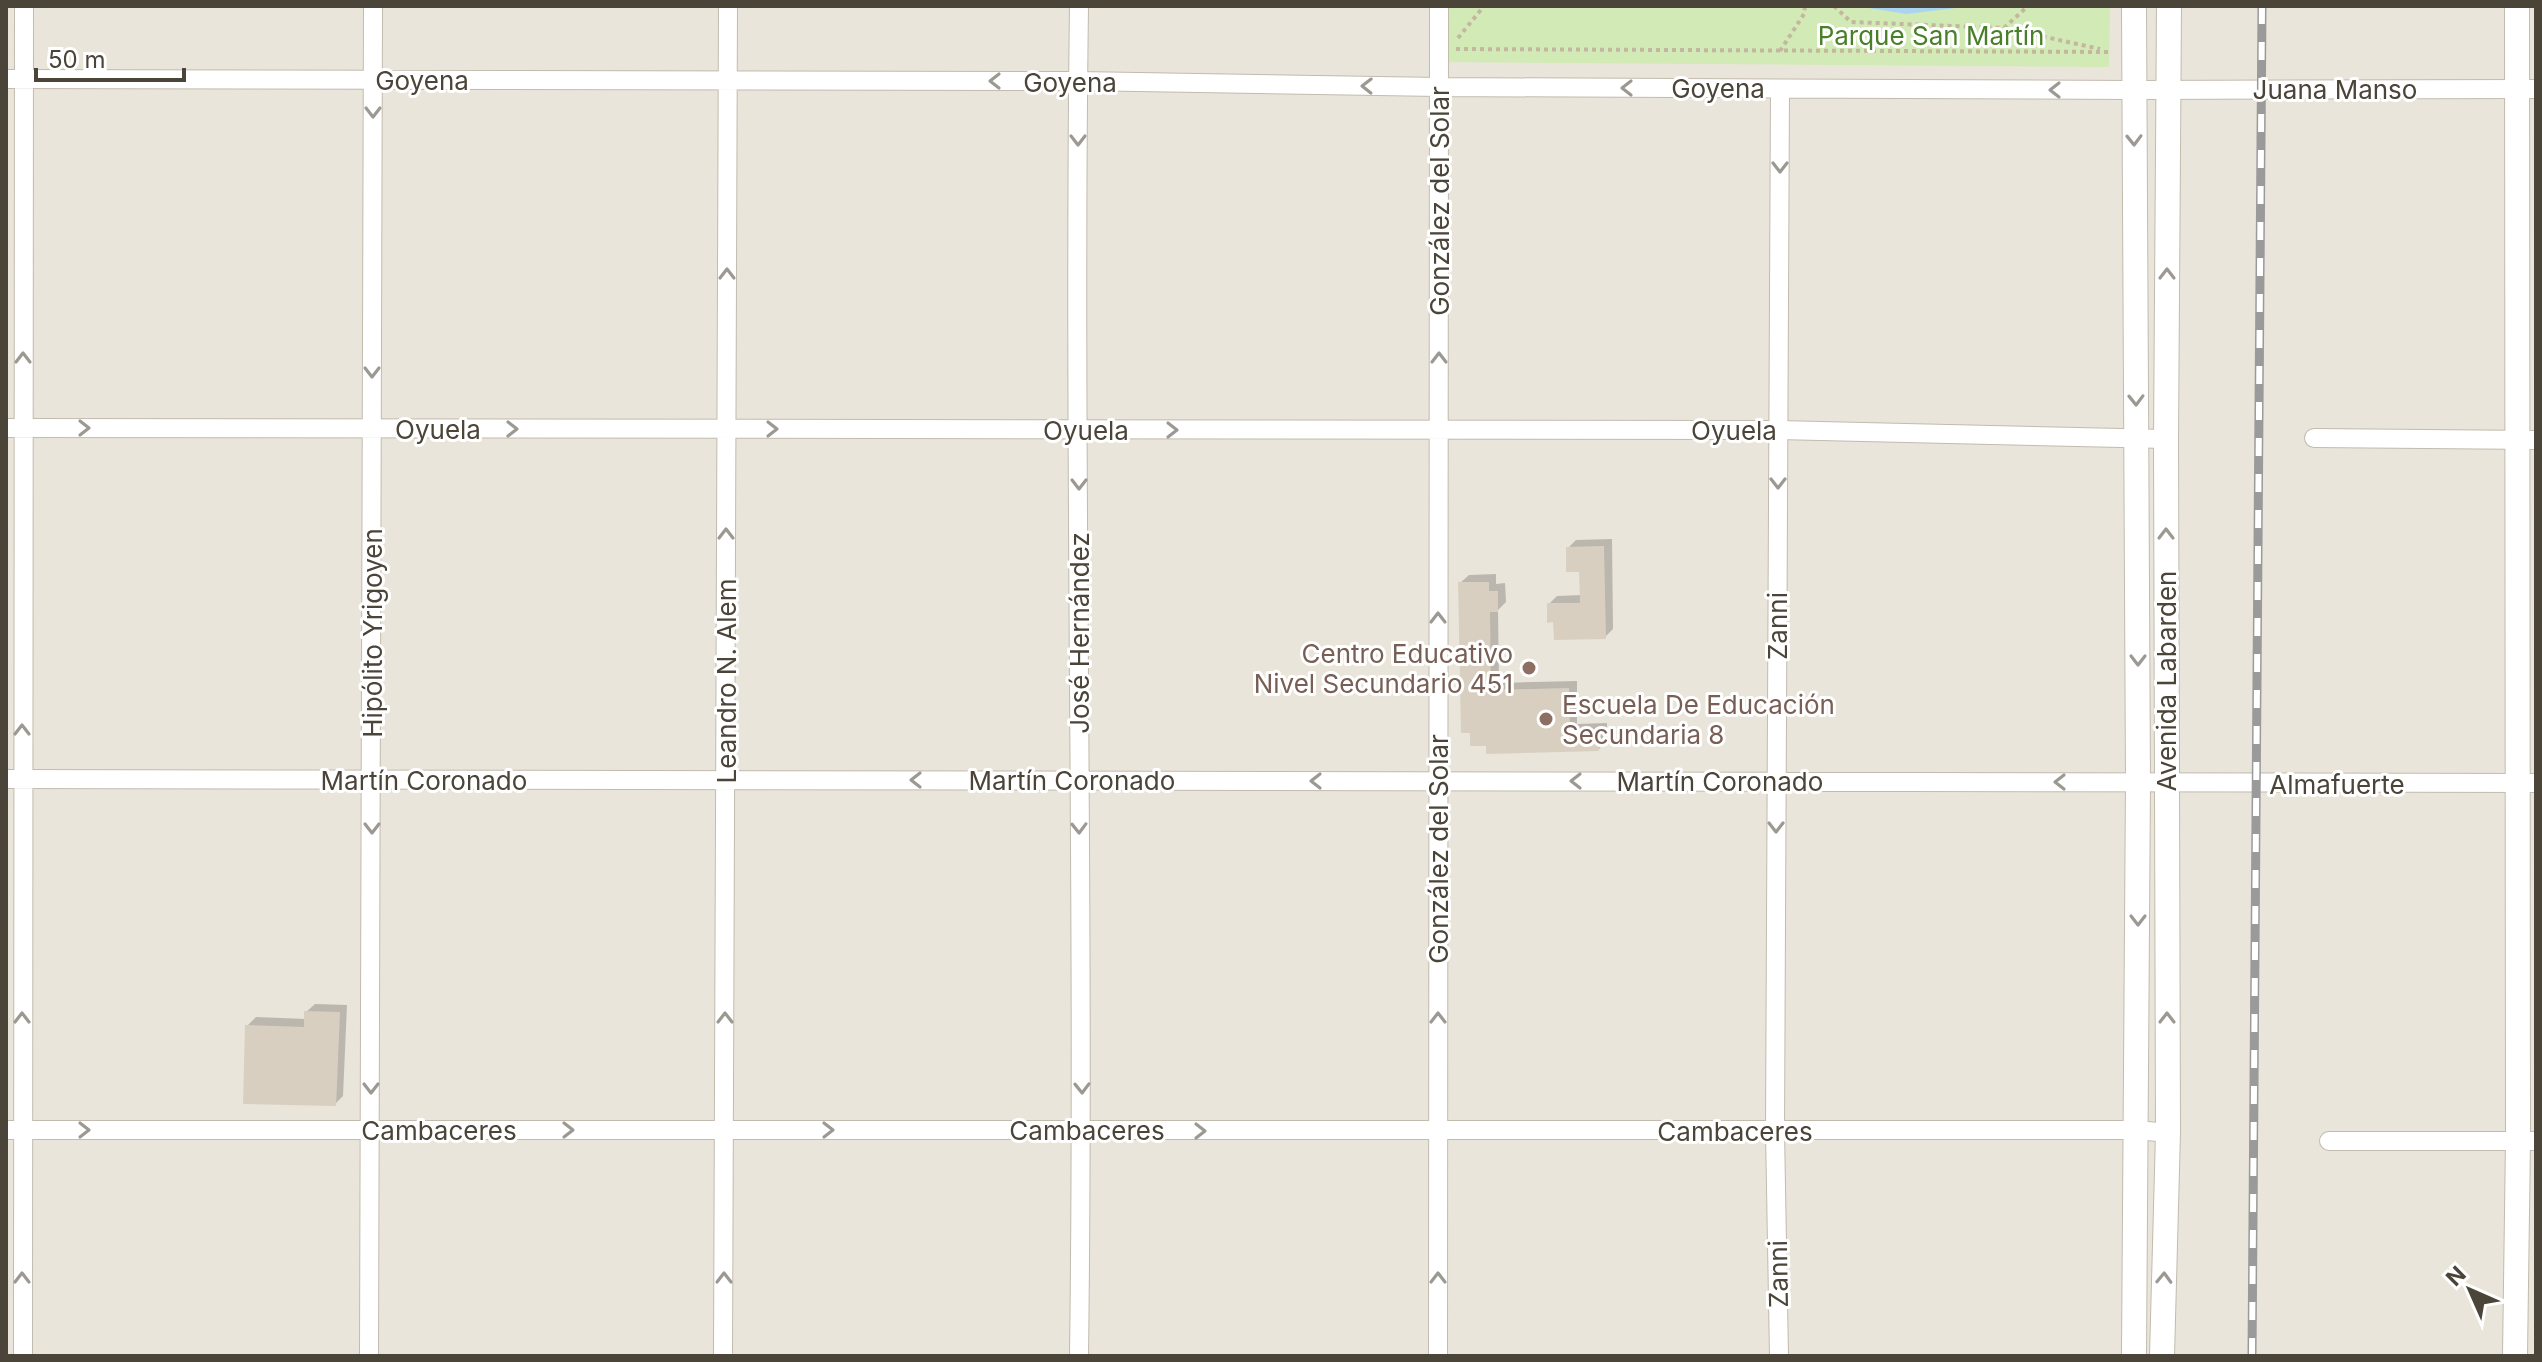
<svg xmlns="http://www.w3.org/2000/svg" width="2542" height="1362" font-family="Inter,sans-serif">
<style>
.residential{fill:#eae5da}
.green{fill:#d2eab5}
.water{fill:#a9d4f2}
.shadow{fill:#0003}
.building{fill:#d8cfc1}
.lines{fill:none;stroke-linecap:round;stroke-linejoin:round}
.minor-casing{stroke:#c2bbae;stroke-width:20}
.tertiary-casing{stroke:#c2bbae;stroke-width:26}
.path{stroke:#c4b79f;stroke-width:4;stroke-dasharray:4 4;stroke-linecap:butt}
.minor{stroke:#fff;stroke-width:18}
.tertiary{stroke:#fff;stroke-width:24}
.rail-casing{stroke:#9a9a9a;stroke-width:9}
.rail{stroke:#fff;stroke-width:6;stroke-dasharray:18;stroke-linecap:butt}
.oneway{stroke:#9c9892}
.education-dot{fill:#8d6e63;stroke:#fff;stroke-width:3}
.labels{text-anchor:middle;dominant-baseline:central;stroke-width:6;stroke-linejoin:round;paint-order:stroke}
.park-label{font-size:26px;fill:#4a7f2a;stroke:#fff}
.street-label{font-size:26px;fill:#4b4439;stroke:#fff}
.education-label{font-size:26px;fill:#785e54;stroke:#fff;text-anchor:end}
</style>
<rect width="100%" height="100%" fill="#f6f3ec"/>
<path class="residential" d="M6 6H2536V1356H6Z"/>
<path class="green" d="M1440 6H2110L2109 67 1439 62Z"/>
<path class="water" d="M1857 6H1972L1906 14Z"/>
<path class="shadow" d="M1612 539 1613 629 1605 637 1555 620 1549 604 1557 596 1582 595 1581 570 1568 548 1576 540Z
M1496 574V584L1505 583 1506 602 1498 610 1499 683 1577 681V724L1607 723V740L1599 749 1488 744 1472 731 1460 583 1469 575Z
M315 1004 347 1005 343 1096 335 1104 247 1026 256 1017 306 1019V1012Z"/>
<path class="building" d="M1604 546 1606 639 1554 640 1553 622 1547 623V603H1580L1579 572H1566V547Z
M1458 582H1489V591H1498V612H1490L1491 690 1569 688 1570 731H1599V751L1486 754V746H1470V733H1461Z
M304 1011 340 1012 336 1106 243 1104 245 1025 304 1027Z"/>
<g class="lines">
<g class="minor-casing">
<path id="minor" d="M6 79 1078 81 1439 87 2133 90 2536 89
M6 428 1778 430 2166 439
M2314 438 2536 440
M6 779 2536 783
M6 1130H2137L2168 1133
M2329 1141H2536
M23 1356 24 6
M369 1356 373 6
M723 1356 728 6
M1079 1356C1085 906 1073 456 1079 6
M1438 1356 1439 6
M1779 1356 1775 1131 1780 89"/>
</g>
<g class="tertiary-casing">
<path id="tertiary" d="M2134 6 2138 782 2134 1356
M2162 1356 2168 1133 2166 439 2169 6
M2515 1356 2518 1141 2517 6"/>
</g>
<path class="path" d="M1834 6 1851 22 2004 28 2100 49
M2004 28 2028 6
M1458 38 1484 6
M1456 49 2110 52
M1780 51 1804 14 1805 6"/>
<use href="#minor" class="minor"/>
<use href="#tertiary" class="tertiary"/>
<g class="rail-casing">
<path id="rail" d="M2252 1356 2262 6"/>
</g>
<use href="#rail" class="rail"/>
</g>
<defs><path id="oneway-chevron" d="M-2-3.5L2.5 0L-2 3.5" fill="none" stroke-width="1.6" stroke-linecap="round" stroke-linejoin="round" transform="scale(2)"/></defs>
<g class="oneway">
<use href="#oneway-chevron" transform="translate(995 81) rotate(-180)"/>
<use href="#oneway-chevron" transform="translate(1367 86) rotate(-179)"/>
<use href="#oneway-chevron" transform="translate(1627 88) rotate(-180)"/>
<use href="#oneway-chevron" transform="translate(2055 90) rotate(-180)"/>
<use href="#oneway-chevron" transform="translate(373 112) rotate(90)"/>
<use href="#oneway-chevron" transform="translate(1078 140) rotate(90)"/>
<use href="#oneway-chevron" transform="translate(2134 140) rotate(89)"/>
<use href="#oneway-chevron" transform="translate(1780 167) rotate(90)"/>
<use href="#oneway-chevron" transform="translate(727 274) rotate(-90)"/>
<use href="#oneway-chevron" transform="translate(2167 274) rotate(-90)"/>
<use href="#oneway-chevron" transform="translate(23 358) rotate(-90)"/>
<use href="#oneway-chevron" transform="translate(1439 358) rotate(-90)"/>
<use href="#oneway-chevron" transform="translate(372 372) rotate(90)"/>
<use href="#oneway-chevron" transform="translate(2136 400) rotate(89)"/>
<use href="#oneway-chevron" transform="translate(84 428)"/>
<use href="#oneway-chevron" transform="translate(512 429)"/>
<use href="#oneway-chevron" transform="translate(772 429)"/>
<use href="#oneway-chevron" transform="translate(1172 430)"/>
<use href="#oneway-chevron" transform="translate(1778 483) rotate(90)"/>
<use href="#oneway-chevron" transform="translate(1079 484) rotate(90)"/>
<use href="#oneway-chevron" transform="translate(726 534) rotate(-90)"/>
<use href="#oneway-chevron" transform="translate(2166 534) rotate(-90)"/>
<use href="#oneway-chevron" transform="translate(1438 618) rotate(-90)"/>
<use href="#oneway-chevron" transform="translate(2138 660) rotate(90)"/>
<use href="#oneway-chevron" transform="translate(22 730) rotate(-90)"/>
<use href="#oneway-chevron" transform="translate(916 780) rotate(-180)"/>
<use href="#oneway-chevron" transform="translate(1316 781) rotate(-180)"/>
<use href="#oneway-chevron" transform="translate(1576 781) rotate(-180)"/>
<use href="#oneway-chevron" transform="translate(2060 782) rotate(180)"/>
<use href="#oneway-chevron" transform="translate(1776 827) rotate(90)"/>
<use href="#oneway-chevron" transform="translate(372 828) rotate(90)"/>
<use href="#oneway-chevron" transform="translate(1079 828) rotate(89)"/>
<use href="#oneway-chevron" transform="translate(2138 920) rotate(90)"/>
<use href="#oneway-chevron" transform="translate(22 1018) rotate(-90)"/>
<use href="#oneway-chevron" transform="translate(725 1018) rotate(-90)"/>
<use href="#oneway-chevron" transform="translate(1438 1018) rotate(-90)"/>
<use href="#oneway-chevron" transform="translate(2167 1018) rotate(-90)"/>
<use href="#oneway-chevron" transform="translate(371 1088) rotate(90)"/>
<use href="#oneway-chevron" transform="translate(1082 1088) rotate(89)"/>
<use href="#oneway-chevron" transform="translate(84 1130)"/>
<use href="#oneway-chevron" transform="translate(568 1130)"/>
<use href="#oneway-chevron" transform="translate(828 1130)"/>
<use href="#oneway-chevron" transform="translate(1200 1131)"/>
<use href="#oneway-chevron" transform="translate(22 1278) rotate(-90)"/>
<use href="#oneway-chevron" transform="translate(724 1278) rotate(-90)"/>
<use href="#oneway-chevron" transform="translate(1438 1278) rotate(-90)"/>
<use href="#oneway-chevron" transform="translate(2164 1278) rotate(-88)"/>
</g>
<g class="education-dot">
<circle cx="1529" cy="668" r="8"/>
<circle cx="1546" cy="719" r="8"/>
</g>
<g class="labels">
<g class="park-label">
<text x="1931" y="35">Parque San Martín</text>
</g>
<g class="street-label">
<text x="422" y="80">Goyena</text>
<text x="1070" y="82">Goyena</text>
<text x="1718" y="88">Goyena</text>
<text x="2335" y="89">Juana Manso</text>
<text transform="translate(1439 201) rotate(-90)">González del Solar</text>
<text x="438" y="429">Oyuela</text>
<text x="1086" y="430">Oyuela</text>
<text x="1734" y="430">Oyuela</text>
<text transform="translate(1777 626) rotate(-90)">Zanni</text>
<text transform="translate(372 633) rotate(-90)">Hipólito Yrigoyen</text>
<text transform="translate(1079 633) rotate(-90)">José Hernández</text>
<text transform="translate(726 681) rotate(-90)">Leandro N. Alem</text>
<text transform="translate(2166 681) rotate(-90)">Avenida Labarden</text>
<text x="424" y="780">Martín Coronado</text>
<text x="1072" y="780">Martín Coronado</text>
<text x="1720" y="781">Martín Coronado</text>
<text x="2337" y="784">Almafuerte</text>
<text transform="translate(1438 849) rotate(-90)">González del Solar</text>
<text x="439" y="1130">Cambaceres</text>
<text x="1087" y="1130">Cambaceres</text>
<text x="1735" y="1131">Cambaceres</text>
<text transform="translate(1778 1274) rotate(-91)">Zanni</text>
</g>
<g class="education-label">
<text x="1513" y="653">Centro Educativo<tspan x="1513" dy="30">Nivel Secundario 451</tspan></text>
<text x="1562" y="704" text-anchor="start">Escuela De Educación<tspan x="1562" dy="30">Secundaria 8</tspan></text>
</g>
</g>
<rect width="2542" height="1362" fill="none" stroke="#4b4439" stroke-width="16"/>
<g transform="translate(2470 1290) rotate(315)" stroke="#ffffff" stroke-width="6" paint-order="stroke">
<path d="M0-6L14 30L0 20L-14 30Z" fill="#4b4439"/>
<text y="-12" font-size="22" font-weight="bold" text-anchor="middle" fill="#4b4439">N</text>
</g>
<path d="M36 68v12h148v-12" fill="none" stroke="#4b4439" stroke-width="4"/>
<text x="48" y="68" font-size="24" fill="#4b4439" stroke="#ffffff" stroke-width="6" paint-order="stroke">50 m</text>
</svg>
